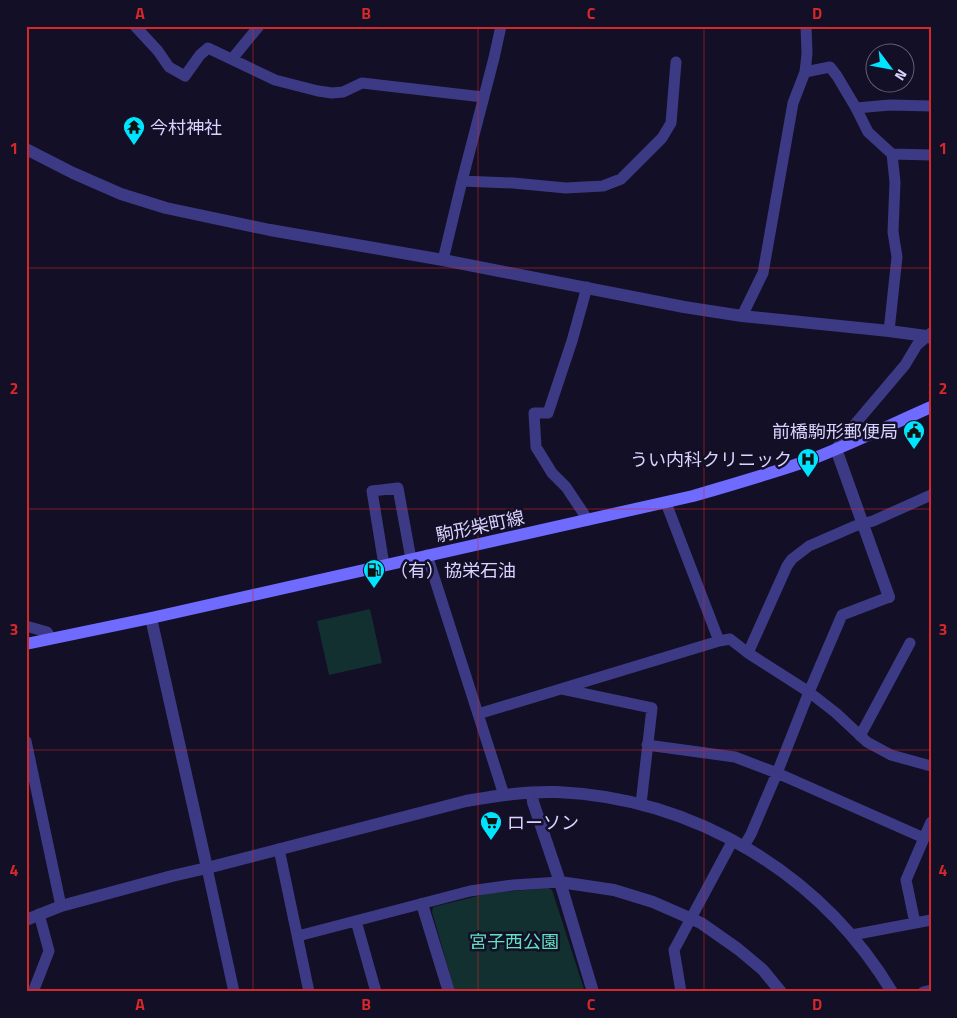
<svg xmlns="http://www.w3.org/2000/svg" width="957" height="1018" font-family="'Titillium Web','Noto Sans JP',sans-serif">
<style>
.green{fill:#12302f}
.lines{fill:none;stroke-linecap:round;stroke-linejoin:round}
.minor{stroke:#3d3a85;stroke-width:11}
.tertiary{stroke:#3d3a85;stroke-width:12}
.secondary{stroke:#6f6bff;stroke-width:12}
.grid{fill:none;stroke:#d62828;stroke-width:1;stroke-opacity:0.55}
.labels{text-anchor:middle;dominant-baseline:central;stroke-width:5;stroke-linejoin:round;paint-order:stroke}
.poi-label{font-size:18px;fill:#d9d4ff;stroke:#130f26;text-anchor:start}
.street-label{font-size:18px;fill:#d9d4ff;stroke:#130f26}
.park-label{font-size:18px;fill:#5fe0c0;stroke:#130f26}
.neatline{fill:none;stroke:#d62828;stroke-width:2}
.grid-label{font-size:16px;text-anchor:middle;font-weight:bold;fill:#d62828}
</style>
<rect width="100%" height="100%" fill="#130f26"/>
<path class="green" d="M370 609 382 663 329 675 317 621Z
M548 888 552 890 585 992H455L432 912 433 907 490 893Z"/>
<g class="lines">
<path class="minor" d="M135 26 158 51 169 67 185 76 200 55 208 48 275 80 318 91 332 93 343 92 362 83 483 97
M232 59 259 26
M805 72 830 67 837 76 856 108 868 132 892 154 895 182 893 232 897 257 889 331
M856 108 890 105 931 106
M892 154 931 155
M462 181 513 183 566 188 603 186 621 179 662 138 671 123 676 62
M443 260 462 181 494 58 501 26
M587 287 572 341 548 413H534L536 447 552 473 566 487 588 520
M742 316 763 273 793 103 805 72 807 54 806 26
M836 449 855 424 905 365 917 345 931 333
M666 503 719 641
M427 555 504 795
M384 565 372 491 398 488 411 559
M26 626 47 632 51 638
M748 653 787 566 792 559 809 546 855 526 873 521 931 495
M562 689 652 708 641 804
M478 714 719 641 730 639 748 653 809 692 836 713 867 742 891 755 931 766
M860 736 910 643
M26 741 61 906
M647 745 735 757 777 773 924 838
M744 846 751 834 777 773 809 692 842 615 889 597
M279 849 309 992
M207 868 234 992
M356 921 376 992
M915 923 906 880 931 822
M852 935 931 920
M298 936 470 891 513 885 560 882
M33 992 49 951 39 914
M681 992 674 950 733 840
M923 992 931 990"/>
<path class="tertiary" d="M26 149 73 173 121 194 166 208 270 230 443 260 684 307 742 316 889 331 926 336 931 338
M836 449 889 597
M151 618 207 868
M532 793 533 802 560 882 593 992
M560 882 614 890 653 902 701 923 738 949 763 970 781 992
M422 904 449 992
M26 920 61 906 172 876 207 868 466 801C496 796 526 791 557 792 695 798 821 874 892 992"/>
<path class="secondary" d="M26 644 151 618 693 496C731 485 769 474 807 461 849 445 890 425 931 407"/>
</g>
<path class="grid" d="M253 26V992M478 26V992M704 26V992M26 268H931M26 509H931M26 750H931"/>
<defs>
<g id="temple-pin" transform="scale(1.125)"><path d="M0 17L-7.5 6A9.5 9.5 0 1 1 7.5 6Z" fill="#00e5ff" stroke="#130f26"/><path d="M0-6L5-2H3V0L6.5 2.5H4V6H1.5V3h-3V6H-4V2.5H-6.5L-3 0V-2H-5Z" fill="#111"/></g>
<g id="civic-pin" transform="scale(1.125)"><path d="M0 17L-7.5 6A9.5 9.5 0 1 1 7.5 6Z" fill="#00e5ff" stroke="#130f26"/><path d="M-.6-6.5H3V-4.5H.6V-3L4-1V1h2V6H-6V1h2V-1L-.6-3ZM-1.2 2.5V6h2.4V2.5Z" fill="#111"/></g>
<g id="hospital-pin" transform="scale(1.125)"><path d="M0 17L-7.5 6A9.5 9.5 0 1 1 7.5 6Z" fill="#00e5ff" stroke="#130f26"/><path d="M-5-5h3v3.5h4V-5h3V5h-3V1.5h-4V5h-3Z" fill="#111"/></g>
<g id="fuel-pin" transform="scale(1.125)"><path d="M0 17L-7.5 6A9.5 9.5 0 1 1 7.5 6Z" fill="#00e5ff" stroke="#130f26"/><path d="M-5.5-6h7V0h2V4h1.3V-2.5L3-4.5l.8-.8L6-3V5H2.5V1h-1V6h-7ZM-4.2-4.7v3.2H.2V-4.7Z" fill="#111"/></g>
<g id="supermarket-pin" transform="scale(1.125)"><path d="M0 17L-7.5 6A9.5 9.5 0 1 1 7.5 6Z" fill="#00e5ff" stroke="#130f26"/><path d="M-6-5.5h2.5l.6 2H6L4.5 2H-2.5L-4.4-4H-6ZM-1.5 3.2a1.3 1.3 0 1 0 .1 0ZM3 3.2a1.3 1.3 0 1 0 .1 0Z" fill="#111"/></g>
</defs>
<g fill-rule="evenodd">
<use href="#temple-pin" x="134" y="127"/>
<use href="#civic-pin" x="914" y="431"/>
<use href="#hospital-pin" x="808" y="459"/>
<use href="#fuel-pin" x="374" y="570"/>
<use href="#supermarket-pin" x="491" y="822"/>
</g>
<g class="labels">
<g class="poi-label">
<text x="150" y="127">今村神社</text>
<text x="898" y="431" text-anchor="end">前橋駒形郵便局</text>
<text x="792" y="459" text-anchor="end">うい内科クリニック</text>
<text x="390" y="570">（有）協栄石油</text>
<text x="507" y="822">ローソン</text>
</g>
<g class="street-label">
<text transform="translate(480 526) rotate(-12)">駒形柴町線</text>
</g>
<g class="park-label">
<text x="514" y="941">宮子西公園</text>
</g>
</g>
<rect width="957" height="1018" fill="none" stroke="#130f26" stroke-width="55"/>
<g transform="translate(890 68) rotate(122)"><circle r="24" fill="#130f26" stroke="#625e7d"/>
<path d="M0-4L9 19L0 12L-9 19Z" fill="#00e5ff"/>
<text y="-8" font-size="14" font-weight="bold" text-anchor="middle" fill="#d9d4ff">N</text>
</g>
<rect x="28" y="28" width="902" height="962" class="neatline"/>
<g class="grid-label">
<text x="140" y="19">A</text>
<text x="366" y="19">B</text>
<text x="591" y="19">C</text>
<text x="817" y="19">D</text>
<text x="14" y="154">1</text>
<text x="943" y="154">1</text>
<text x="14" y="394">2</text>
<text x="943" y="394">2</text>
<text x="14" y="635">3</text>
<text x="943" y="635">3</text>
<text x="14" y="876">4</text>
<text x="943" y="876">4</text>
<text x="140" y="1010">A</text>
<text x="366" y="1010">B</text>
<text x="591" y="1010">C</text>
<text x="817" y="1010">D</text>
</g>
</svg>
